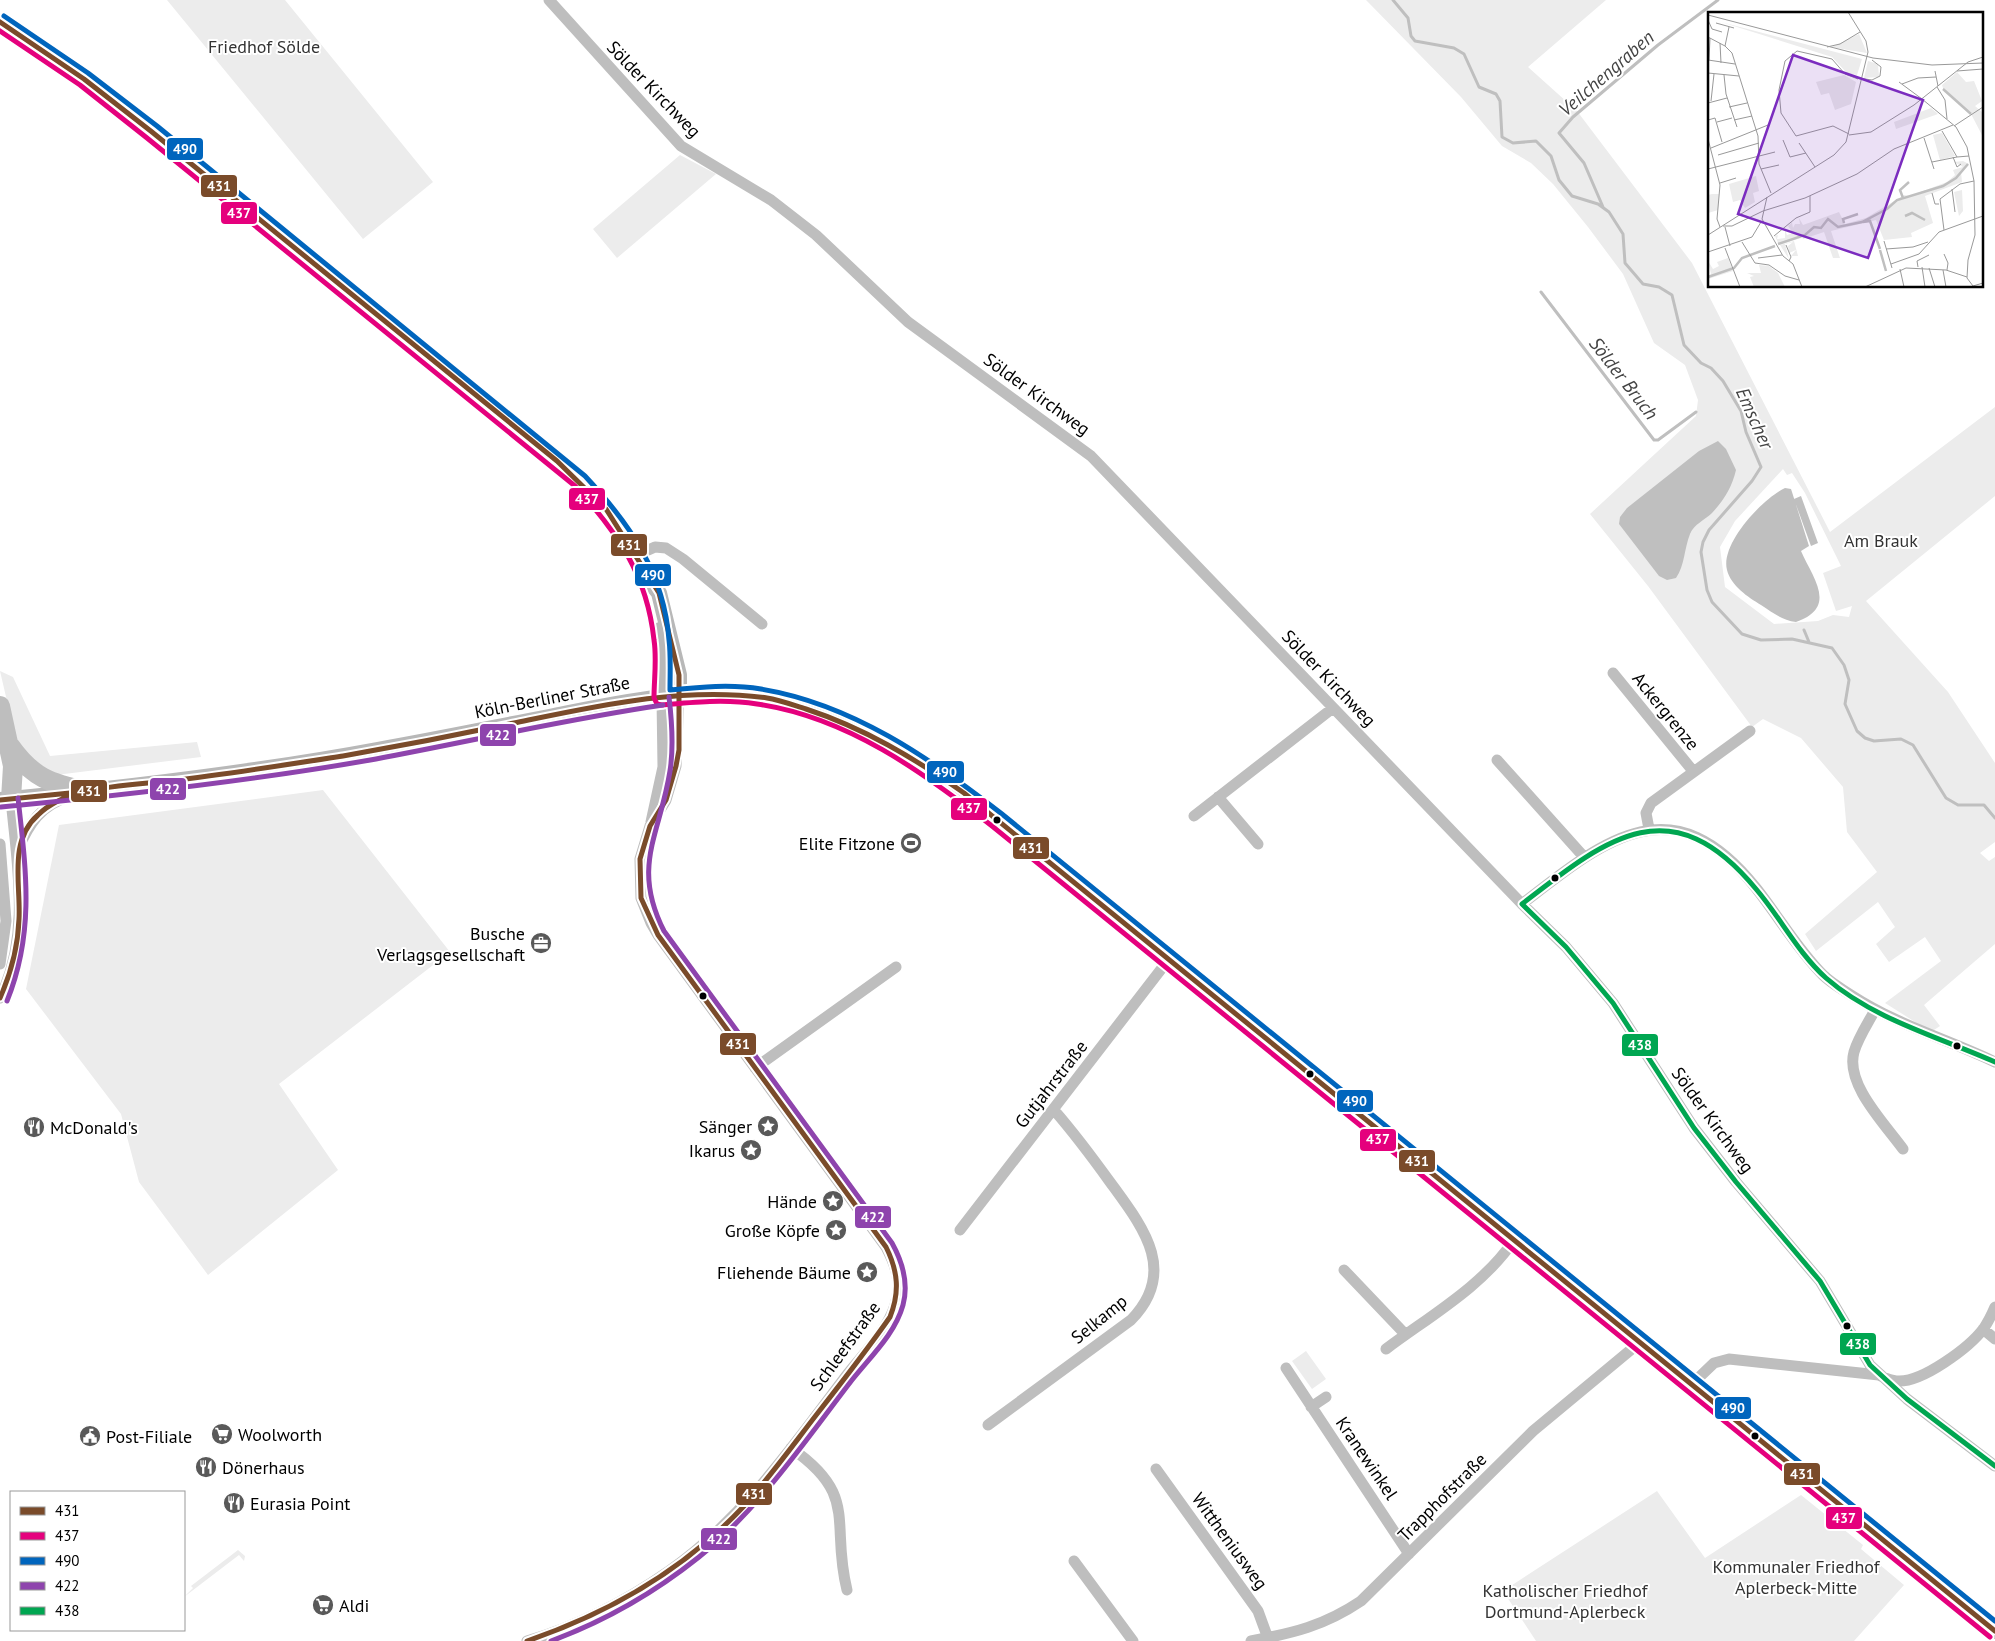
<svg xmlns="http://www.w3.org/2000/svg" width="1995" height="1641" font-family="'PT Sans',sans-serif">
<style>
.green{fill:#ececec;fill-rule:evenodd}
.water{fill:#bfbfbf}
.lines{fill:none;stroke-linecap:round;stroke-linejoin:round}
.stream{stroke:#bfbfbf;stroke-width:3}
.minor{stroke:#bebebe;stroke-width:11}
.secondary{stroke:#b8b8b8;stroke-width:16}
.trunk{stroke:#bebebe;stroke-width:20}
.bus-1-casing{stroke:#fff;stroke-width:9}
.bus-2-casing{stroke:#fff;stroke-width:9}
.bus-3-casing{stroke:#fff;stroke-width:9}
.bus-4-casing{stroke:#fff;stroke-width:9}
.bus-5-casing{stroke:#fff;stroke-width:9}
.bus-1{stroke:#7a4b2a;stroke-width:5}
.bus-2{stroke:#e5007d;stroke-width:5}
.bus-3{stroke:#0065bd;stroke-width:5}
.bus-4{stroke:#8e44ad;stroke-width:5}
.bus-5{stroke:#00a651;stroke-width:5}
.bus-dot{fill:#000;stroke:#fff;stroke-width:2}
.labels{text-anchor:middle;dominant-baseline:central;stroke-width:4;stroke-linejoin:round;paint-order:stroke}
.park-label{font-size:18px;fill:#333;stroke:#fff}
.street-label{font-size:18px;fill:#000;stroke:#fff}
.poi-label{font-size:18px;fill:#000;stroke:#fff;text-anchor:end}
.water-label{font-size:19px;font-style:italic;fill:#444;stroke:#fff}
.inset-river{fill:none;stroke:#bfbfbf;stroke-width:2.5}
.inset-road{fill:none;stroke:#999;stroke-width:1}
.view{fill:#7b2cbf;fill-opacity:0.15;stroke:#7b2cbf;stroke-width:2.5}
.inset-edge{fill:none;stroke:#000;stroke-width:2.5}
.line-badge{stroke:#fff;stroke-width:2}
.badge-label{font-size:14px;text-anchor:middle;font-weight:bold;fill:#fff}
</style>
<rect width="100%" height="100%" fill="#fff"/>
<path class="green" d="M167 0H285L433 182 363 239Z
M1366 0H1606L1528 67 1577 111 1692 263 1830 532 1995 407V496L1866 601 1948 692 1995 763V842L1980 853 1989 861 1995 857V944L1924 1005 1940 1026 1931 1032 1885 1003 1941 961 1925 937 1889 962 1876 944 1895 927 1878 902 1816 951 1805 934 1877 872 1847 832 1843 787 1801 738 1763 719 1752 727 1648 586 1590 514 1696 416 1698 400 1685 365 1654 343 1623 274 1588 227 1553 184 1531 163 1502 146 1461 97ZM1783 469 1787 475 1792 473 1805 493 1841 566 1823 573 1836 611 1852 606 1849 617 1833 615 1818 621 1774 624 1725 587 1720 547 1735 521Z
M680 155 716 174 617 258 593 229Z
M0 671 13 677 50 756 197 742 201 757 56 775 38 769 17 744Z
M323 790 450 952 279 1084 338 1170 208 1275 139 1182 121 1114 26 989 59 825Z
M1306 1351 1326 1379 1312 1389 1292 1361Z
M1657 1491 1705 1558 1801 1495 1863 1545 1861 1549 1904 1585 1854 1641H1536L1503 1591Z
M238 1550 245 1556 244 1561 239 1555 184 1597 193 1588 191 1586Z"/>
<path class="water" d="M1718 441 1726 449 1736 470C1732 487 1724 500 1712 513 1705 520 1694 524 1690 534 1684 549 1685 565 1676 578L1667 580 1659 576 1619 524 1620 517 1627 508 1699 451Z
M1785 488 1791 489 1792 492 1809 546 1801 551C1812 577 1839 607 1796 622 1782 620 1773 613 1761 605 1748 597 1731 586 1727 570 1720 544 1763 498 1785 488Z
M1801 496 1818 543 1811 546 1794 499Z"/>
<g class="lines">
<path class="stream" d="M1393 0 1408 18 1411 36 1415 41 1454 48 1464 54 1479 87 1496 94 1500 101 1502 137 1513 143 1536 141 1551 156 1559 180 1572 196 1598 204 1609 212 1623 234 1625 263 1643 284 1659 287 1672 295 1684 345 1701 363 1711 368 1723 381 1741 411 1746 432 1761 467 1752 481 1709 530 1703 542 1701 552 1707 590 1712 602 1742 634 1761 640 1792 639 1832 648 1844 665 1849 680 1845 704 1857 731 1865 738 1874 741 1901 739 1913 745 1946 798 1958 805H1984L1995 818
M1603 207 1584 163 1559 133 1573 117 1658 45 1718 0
M1541 292 1654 440H1658L1696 412
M1804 630 1809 642"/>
<path class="minor" d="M549 0 681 146 771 200 816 235 908 322 1091 456 1522 904 1566 947 1613 1003 1694 1128 1736 1182 1820 1281 1870 1365 1907 1399 1995 1466
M637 555 655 547 666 548 683 559 762 624
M1613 673 1693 771
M1497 760 1584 857
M1218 797 1258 844
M1194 816 1333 708
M651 822 663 767 662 698
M1649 829 1646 813 1651 803 1750 731
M0 844 6 921 0 964
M18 849C29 824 41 805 68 797
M1522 904C1605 839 1673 783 1756 888 1779 917 1797 949 1823 975 1831 983 1842 989 1851 995 1899 1026 1945 1038 1995 1062
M0 998C31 935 17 865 11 799
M1875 1010C1868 1023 1858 1038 1854 1052 1845 1084 1885 1124 1903 1149
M755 1068 896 967
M960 1230 1169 959
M1344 1270 1405 1334
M1983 1329 1995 1339
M1386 1349C1430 1316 1483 1286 1514 1240
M1286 1368 1409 1554
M1691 1385 1714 1363 1729 1359 1879 1375C1885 1378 1890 1381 1897 1381 1922 1383 1970 1347 1984 1328 1988 1322 1992 1314 1995 1307
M1311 1407 1326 1397
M988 1425 1131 1320C1179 1271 1142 1226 1110 1182 1092 1157 1074 1133 1054 1110
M791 1448C860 1496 830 1522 847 1590
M1156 1469 1258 1611 1269 1641
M1074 1561 1133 1641
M527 1641C578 1626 626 1601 669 1571 742 1520 793 1446 846 1376 862 1355 887 1331 895 1305 902 1283 896 1266 886 1247L658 935 651 923 641 898 640 859 650 826 666 800 676 766 679 696
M1251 1641C1293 1633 1324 1626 1361 1601L1533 1431 1639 1343"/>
<path class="secondary" d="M0 22 84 79 152 132 580 481 606 509 637 555 650 582 659 593 679 675V696
M660 630 662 698
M0 800C126 788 253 773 377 750 434 740 492 728 549 717 620 703 700 684 772 699 846 715 903 750 964 793L1995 1631"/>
<path class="trunk" d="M0 706 13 766 11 799
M10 746C32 777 50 784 87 791"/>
<g class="bus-1-casing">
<path id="bus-1" d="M0 22 84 79 152 132 557 461 606 509 659 593 679 675V750L676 766 666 800 650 826 640 859 641 898 658 935 886 1247C898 1271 900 1292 890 1317 867 1350 842 1382 817 1414 793 1445 770 1477 744 1506 684 1570 609 1613 527 1641
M0 800 70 793
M0 998C11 973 18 947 19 919 21 885 8 841 38 815 50 803 67 796 84 792 112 785 142 784 170 781 228 774 285 765 343 756 400 746 457 735 514 723 596 706 683 686 767 698 780 700 793 705 806 709 864 728 914 758 964 793L1995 1631"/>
</g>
<g class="bus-2-casing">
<path id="bus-2" d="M0 31 80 85 147 138 575 486C618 533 647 575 654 640 657 659 654 679 654 698L657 704 662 705C694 702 726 699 757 704 847 717 923 772 992 826L1990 1637"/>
</g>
<g class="bus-3-casing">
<path id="bus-3" d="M4 16 88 73 157 126 585 476C630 524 664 573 669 640 671 656 670 673 670 690 700 687 731 684 761 689 852 704 930 758 1002 814L1995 1621"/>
</g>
<g class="bus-4-casing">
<path id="bus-4" d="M1 807C126 795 252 781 376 759 472 741 567 719 663 705
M7 1001C35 932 26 870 18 798
M551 1641C605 1621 654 1593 699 1557 760 1508 805 1441 852 1380 871 1356 895 1334 903 1305 909 1283 903 1263 892 1243L664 931C631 866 660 835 670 771 674 746 672 722 669 697"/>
</g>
<g class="bus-5-casing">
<path id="bus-5" d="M1522 904 1566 947 1613 1003 1694 1128 1736 1182 1820 1281 1870 1365 1907 1399 1995 1466
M1522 904C1607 838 1671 786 1756 889 1780 917 1798 953 1826 978 1873 1019 1939 1037 1995 1062"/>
</g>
<use href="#bus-1" class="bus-1"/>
<use href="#bus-2" class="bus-2"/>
<use href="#bus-3" class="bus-3"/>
<use href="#bus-4" class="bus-4"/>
<use href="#bus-5" class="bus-5"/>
</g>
<defs>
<g id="stadium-disc" transform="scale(1.125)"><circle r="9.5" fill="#595959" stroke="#fff"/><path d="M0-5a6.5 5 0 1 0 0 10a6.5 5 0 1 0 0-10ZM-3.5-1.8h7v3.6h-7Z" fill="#fff"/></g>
<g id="office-disc" transform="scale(1.125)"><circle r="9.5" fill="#595959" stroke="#fff"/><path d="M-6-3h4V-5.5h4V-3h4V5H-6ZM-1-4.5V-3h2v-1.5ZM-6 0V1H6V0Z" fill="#fff"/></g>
<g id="sight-disc" transform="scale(1.125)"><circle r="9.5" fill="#595959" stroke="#fff"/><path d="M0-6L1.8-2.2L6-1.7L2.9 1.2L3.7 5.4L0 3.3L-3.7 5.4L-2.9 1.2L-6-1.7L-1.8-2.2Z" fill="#fff"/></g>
<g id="restaurant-disc" transform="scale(1.125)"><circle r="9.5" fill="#595959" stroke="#fff"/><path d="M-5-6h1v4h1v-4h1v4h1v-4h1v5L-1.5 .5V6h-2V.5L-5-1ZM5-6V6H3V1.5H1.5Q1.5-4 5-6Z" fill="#fff"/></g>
<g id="supermarket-disc" transform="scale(1.125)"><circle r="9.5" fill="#595959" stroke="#fff"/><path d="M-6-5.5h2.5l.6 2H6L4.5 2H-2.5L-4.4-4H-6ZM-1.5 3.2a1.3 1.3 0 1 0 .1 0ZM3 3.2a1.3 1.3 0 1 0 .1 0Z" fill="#fff"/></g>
<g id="civic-disc" transform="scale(1.125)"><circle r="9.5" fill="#595959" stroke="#fff"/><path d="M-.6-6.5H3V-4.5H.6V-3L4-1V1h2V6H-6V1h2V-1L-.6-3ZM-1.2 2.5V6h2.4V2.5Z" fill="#fff"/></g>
</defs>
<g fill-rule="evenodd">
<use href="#stadium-disc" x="911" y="843"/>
<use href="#office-disc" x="541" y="943"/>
<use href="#sight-disc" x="768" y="1126"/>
<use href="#restaurant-disc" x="34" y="1127"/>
<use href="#sight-disc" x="751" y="1150"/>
<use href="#sight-disc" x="833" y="1201"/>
<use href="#sight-disc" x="836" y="1230"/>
<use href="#sight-disc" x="867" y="1272"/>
<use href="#supermarket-disc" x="222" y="1434"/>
<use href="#civic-disc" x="90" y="1436"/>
<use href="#restaurant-disc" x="206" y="1467"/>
<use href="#restaurant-disc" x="234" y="1503"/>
<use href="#supermarket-disc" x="323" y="1605"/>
</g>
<g class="bus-dot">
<circle cx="997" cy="820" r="4.5"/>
<circle cx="1555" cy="878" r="4.5"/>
<circle cx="703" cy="996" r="4.5"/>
<circle cx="1957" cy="1046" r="4.5"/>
<circle cx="1310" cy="1074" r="4.5"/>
<circle cx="1847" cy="1326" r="4.5"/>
<circle cx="1755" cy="1436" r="4.5"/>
</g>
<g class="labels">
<g class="park-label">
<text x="264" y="46">Friedhof Sölde</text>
<text x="1881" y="540">Am Brauk</text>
<text x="1796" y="1566">Kommunaler Friedhof<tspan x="1796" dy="21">Aplerbeck-Mitte</tspan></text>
<text x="1565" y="1590">Katholischer Friedhof<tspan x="1565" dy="21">Dortmund-Aplerbeck</tspan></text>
</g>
<g class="street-label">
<text transform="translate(654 89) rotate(46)">Sölder Kirchweg</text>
<text transform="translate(1037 394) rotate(36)">Sölder Kirchweg</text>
<text transform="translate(1329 678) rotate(46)">Sölder Kirchweg</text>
<text transform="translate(552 697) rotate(-11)">Köln-Berliner Straße</text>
<text transform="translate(1666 711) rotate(51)">Ackergrenze</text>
<text transform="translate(1051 1084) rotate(-52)">Gutjahrstraße</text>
<text transform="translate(1713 1120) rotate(54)">Sölder Kirchweg</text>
<text transform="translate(1099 1319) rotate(-39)">Selkamp</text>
<text transform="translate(845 1346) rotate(-54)">Schleefstraße</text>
<text transform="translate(1367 1458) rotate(56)">Kranewinkel</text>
<text transform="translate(1442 1497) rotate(-45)">Trapphofstraße</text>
<text transform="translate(1230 1541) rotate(54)">Wittheniusweg</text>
</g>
<g class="poi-label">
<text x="895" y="843">Elite Fitzone</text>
<text x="525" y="933">Busche<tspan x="525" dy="21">Verlagsgesellschaft</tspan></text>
<text x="752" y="1126">Sänger</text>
<text x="50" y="1127" text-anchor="start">McDonald's</text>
<text x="735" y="1150">Ikarus</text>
<text x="817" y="1201">Hände</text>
<text x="820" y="1230">Große Köpfe</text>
<text x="851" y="1272">Fliehende Bäume</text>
<text x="238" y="1434" text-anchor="start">Woolworth</text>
<text x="106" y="1436" text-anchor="start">Post-Filiale</text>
<text x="222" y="1467" text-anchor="start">Dönerhaus</text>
<text x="250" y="1503" text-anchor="start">Eurasia Point</text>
<text x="339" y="1605" text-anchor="start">Aldi</text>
</g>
<g class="water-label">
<text transform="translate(1606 73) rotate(-41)">Veilchengraben</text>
<text transform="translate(1624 378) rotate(52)">Sölder Bruch</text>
<text transform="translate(1755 418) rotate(66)">Emscher</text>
</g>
</g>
<g transform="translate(1708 12)">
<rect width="275" height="275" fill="#fff"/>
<path d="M13 10 154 47 149 63 139 61 124 45ZM151 22 159 41 140 38V29V38L124 35ZM160 49 170 52 171 65 156 66ZM249 60 258 70 266 69 274 89 267 94 274 100 275 125 262 100 236 79 234 73ZM136 63 148 70 143 92 127 98 121 81 113 83 108 70ZM223 96 230 102 188 117 186 110ZM234 121 247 144 232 148 225 123ZM255 149 261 152 253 160 254 170 217 184 225 211 203 221 204 225 176 228 168 208 123 219 132 246H125L116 220 95 227 93 222V226L71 233 67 224 70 223 69 227 77 226V218L79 223 85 221 80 214 84 210 85 216 87 212H92L91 206 95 213 131 200 137 212 158 206 196 183 202 184 239 170 247 163 245 158 255 155 246 150ZM48 164 51 179 45 181 47 190 37 196 32 188 25 190 21 172ZM254 178 255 199 251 204 246 180ZM4 182H11L10 198 0 201V183ZM86 229 90 244H83L88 238 81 241 80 234 85 230 77 232 81 247 72 233ZM20 246 25 259 0 267 3 262 0 249 5 257 11 254 9 250ZM51 253 61 254 70 261 77 275H46L42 265 46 264 39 261H53Z" fill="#ececec"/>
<path class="inset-river" d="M235 77 263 102M195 186 192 178 201 170M197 204 204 201 217 208M155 210 162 209 172 237M136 211 135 207 150 202M70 232 97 223 106 215 113 216 120 207 130 215 154 210 179 197 189 188 235 174 248 166 260 152M172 238 178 259M0 265 26 256 34 246 67 234"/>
<path class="inset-road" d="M0 3 165 46 224 53 275 51M0 8 4 17 14 20M8 11 26 16M0 25 17 34 24 41 50 124 51 152 63 181M12 31 13 51M17 34 21 15M119 35 132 32 152 20M0 48 27 52M1 48 2 26M227 59 230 74M249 59 275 57M0 61 31 64M16 63 18 82 29 115M151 66 164 68 172 64 173 55 164 48M191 70 214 87M194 72 210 66 228 65M229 75 237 88 239 107M214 87 248 115 259 135 266 169 267 223 260 248 259 266 265 274 275 271M3 89 6 62M0 91 19 86M21 95 39 91M0 108 7 106 14 130M26 108 44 104M9 110 24 106M246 114 275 95M234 119 249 145 261 144M141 122 125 114 88 124 73 101 71 78 77 49 89 39 124 47 137 62 150 67M141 123 163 120 206 93 260 50 275 45M216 126 226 157M0 127 12 173 9 207 12 215M75 128 82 145 98 141M91 131 107 155M3 136 60 113M10 143 51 131M245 145 249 155 253 152M224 150 249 145M0 157 67 140M53 157 71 153M12 171 28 166M244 177 247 200M224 181 227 192H231M59 185 54 207 75 244 85 252 94 275M15 214H24L55 199 97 186 149 162 186 137 245 113M17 215 22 234M236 218 232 187 252 172 266 169M0 223 126 143 138 130 160 40 158 29 140 0M66 224 88 206 102 200V184M176 229 184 256M34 230 47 251 61 253 77 264 91 268M78 233 83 245 81 249M17 236 32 275M178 237 205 235 220 230M0 240 44 225 53 210M236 242 240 251 239 258M50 246 74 243M183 252 211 242 231 220 275 204M210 255 209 249 221 243M214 255 217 275M221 256 227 275M192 257 196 275M235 258 238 275M157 275 198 256 238 258 259 265"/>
<path class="view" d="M85 43 215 88 160 246 30 202Z"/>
<rect width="275" height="275" class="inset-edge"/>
</g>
<g class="line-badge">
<rect x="166" y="137" width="38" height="24" rx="5" fill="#0065bd"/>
<rect x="200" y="174" width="38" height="24" rx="5" fill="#7a4b2a"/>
<rect x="220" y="201" width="38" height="24" rx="5" fill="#e5007d"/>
<rect x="568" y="487" width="38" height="24" rx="5" fill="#e5007d"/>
<rect x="610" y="533" width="38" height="24" rx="5" fill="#7a4b2a"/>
<rect x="634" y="563" width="38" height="24" rx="5" fill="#0065bd"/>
<rect x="479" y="723" width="38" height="24" rx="5" fill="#8e44ad"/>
<rect x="926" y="760" width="39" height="24" rx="5" fill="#0065bd"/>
<rect x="149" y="777" width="38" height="24" rx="5" fill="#8e44ad"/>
<rect x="70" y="779" width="38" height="24" rx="5" fill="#7a4b2a"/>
<rect x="950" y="797" width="38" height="24" rx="5" fill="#e5007d"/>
<rect x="1012" y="836" width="38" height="24" rx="5" fill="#7a4b2a"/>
<rect x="719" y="1032" width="38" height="24" rx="5" fill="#7a4b2a"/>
<rect x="1621" y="1033" width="38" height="24" rx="5" fill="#00a651"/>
<rect x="1336" y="1089" width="38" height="24" rx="5" fill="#0065bd"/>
<rect x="1359" y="1128" width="38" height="24" rx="5" fill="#e5007d"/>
<rect x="1398" y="1149" width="38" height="24" rx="5" fill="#7a4b2a"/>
<rect x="854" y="1205" width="38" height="24" rx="5" fill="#8e44ad"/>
<rect x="1839" y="1332" width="38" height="24" rx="5" fill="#00a651"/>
<rect x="1714" y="1396" width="38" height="24" rx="5" fill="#0065bd"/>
<rect x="1783" y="1462" width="38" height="24" rx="5" fill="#7a4b2a"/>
<rect x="735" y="1482" width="38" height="24" rx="5" fill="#7a4b2a"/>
<rect x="1825" y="1506" width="38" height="24" rx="5" fill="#e5007d"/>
<rect x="700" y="1527" width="38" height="24" rx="5" fill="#8e44ad"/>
</g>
<g class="badge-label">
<text x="185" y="154">490</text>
<text x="219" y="191">431</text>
<text x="239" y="218">437</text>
<text x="587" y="504">437</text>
<text x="629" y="550">431</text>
<text x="653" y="580">490</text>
<text x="498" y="740">422</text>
<text x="945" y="777">490</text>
<text x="168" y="794">422</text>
<text x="89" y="796">431</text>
<text x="969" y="813">437</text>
<text x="1031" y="853">431</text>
<text x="738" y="1049">431</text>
<text x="1640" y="1050">438</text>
<text x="1355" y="1106">490</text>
<text x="1378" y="1144">437</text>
<text x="1417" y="1166">431</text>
<text x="873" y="1222">422</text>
<text x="1858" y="1349">438</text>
<text x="1733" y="1413">490</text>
<text x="1802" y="1479">431</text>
<text x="754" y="1499">431</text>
<text x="1844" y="1523">437</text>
<text x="719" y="1544">422</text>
</g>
<rect x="10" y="1491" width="175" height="140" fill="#ffffff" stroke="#999999"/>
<rect x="20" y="1507" width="25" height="8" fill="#7a4b2a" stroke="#999999"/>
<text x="55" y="1516" font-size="15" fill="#000000">431</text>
<rect x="20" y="1532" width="25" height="8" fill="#e5007d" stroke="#999999"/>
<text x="55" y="1541" font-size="15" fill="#000000">437</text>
<rect x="20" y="1557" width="25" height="8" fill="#0065bd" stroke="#999999"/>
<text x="55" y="1566" font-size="15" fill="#000000">490</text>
<rect x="20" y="1582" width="25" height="8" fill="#8e44ad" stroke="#999999"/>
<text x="55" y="1591" font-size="15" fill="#000000">422</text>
<rect x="20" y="1607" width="25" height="8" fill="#00a651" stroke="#999999"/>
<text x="55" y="1616" font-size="15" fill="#000000">438</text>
</svg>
